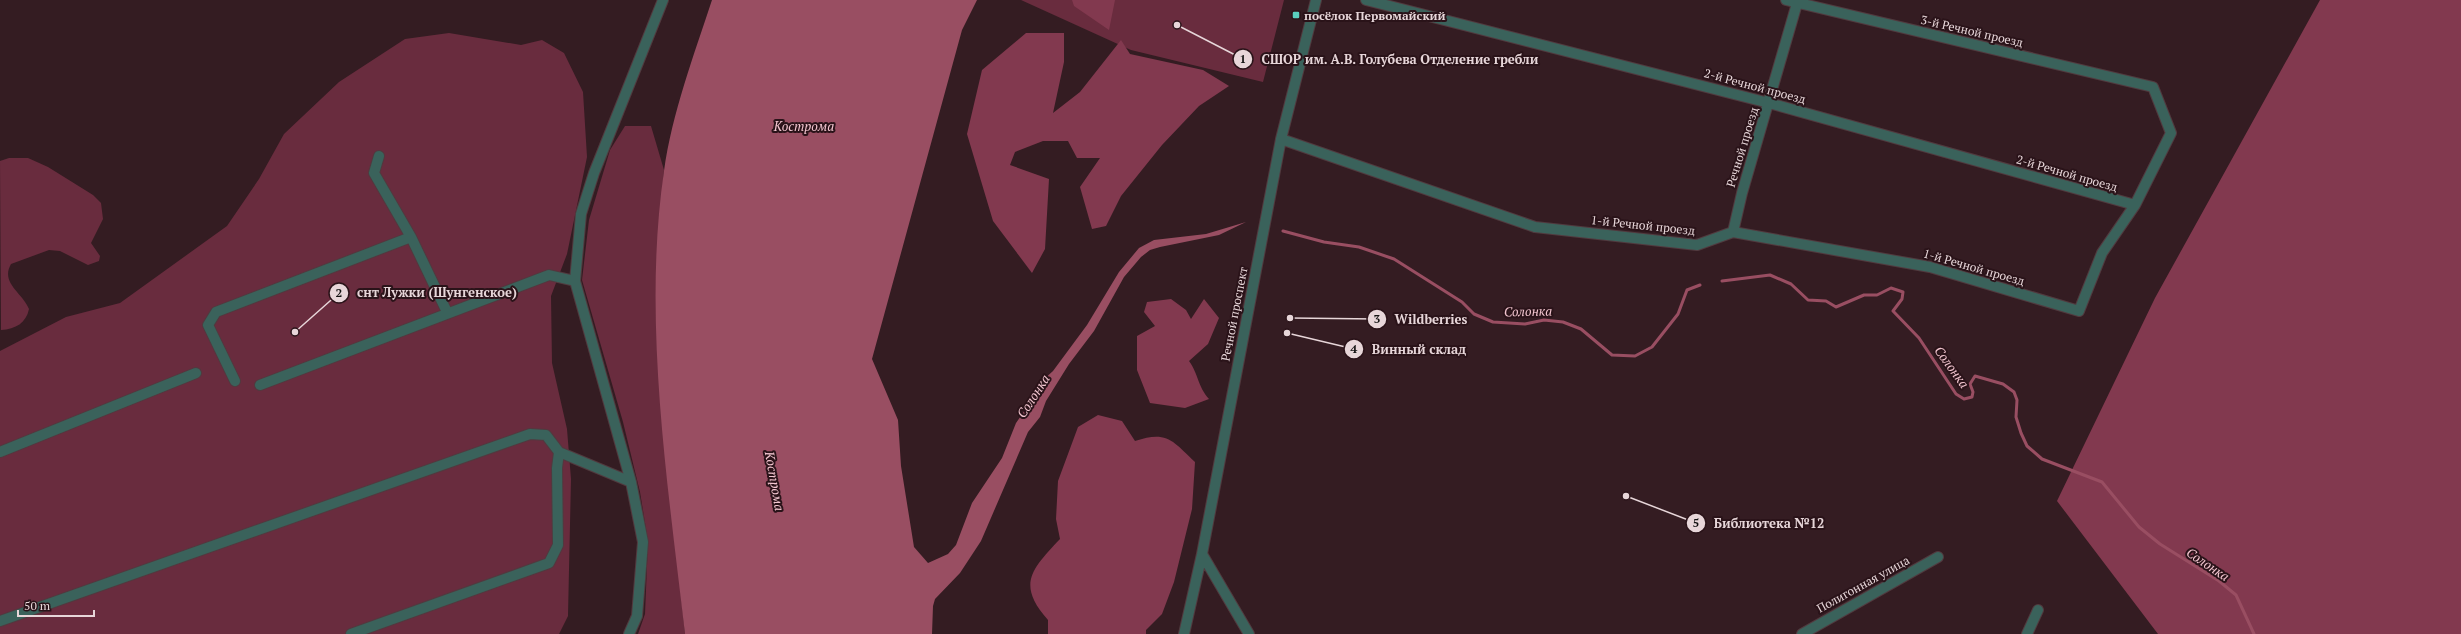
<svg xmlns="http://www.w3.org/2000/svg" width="2461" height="634" font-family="'PT Serif',serif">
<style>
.green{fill:#692c3e}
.forest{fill:#82394f}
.water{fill:#994e62}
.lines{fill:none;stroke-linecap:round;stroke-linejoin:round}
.stream{stroke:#994e62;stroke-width:3}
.minor-casing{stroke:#513a3f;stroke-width:12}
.minor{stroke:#3a625b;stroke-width:10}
.poi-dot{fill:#5acebd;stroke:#2a1319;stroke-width:1.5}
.labels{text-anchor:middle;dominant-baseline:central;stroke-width:4;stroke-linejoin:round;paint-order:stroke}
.poi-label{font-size:12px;font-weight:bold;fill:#e7d6d9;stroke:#2a1319;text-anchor:start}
.street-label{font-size:12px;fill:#e7d6d9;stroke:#2a1319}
.water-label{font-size:13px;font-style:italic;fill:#f3c6d0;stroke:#2a1319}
.leader{fill:none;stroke:#e7d6d9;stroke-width:1.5}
.callout-dot{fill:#e7d6d9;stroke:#2a1319;stroke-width:1.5}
.mark-label{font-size:12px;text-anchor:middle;font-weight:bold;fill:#111}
.callout-label{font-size:13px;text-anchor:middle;font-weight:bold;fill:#e7d6d9;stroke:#2a1319;stroke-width:4;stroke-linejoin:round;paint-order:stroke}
</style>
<rect width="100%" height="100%" fill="#341c22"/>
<path class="green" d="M1021 0H1284L1263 82 1131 50Z
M449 33 521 45 542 40 564 53 583 92 587 157 567 254 551 296 552 363 567 429 571 479 568 616 559 634H0V351L66 317 120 303 227 226 259 179 284 134 339 82 405 39Z
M625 126H651L664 170 658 245 660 391 685 634H638L645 614 648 541 640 492 623 422 582 280 589 220 610 150Z
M9 158H28L48 167 93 195 101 203 103 219 91 243 100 256 99 261 88 265 60 251 49 250 11 264C0 283 23 293 29 309 26 323 16 329 1 330L0 161Z"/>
<path class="forest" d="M1072 0H1115L1109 30 1074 6Z
M2320 0H2461V634H2158L2057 501 2155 298Z
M1026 33H1064V62L1053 113 1080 92 1121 40 1130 54 1203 70 1229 86 1199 106 1162 145 1121 196 1106 226 1092 229 1080 187 1100 158H1077L1068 141H1043L1015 152 1010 165 1049 179 1045 249 1032 273 993 221 967 134 982 70Z
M1171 299 1186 310 1191 319 1204 299 1219 318 1208 344 1189 361C1199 375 1197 385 1209 399L1185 408 1150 403 1137 370V336L1155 326 1144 312 1147 302Z
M1098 415 1122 421 1135 441C1167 430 1173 441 1195 462L1192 509 1174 582 1162 614 1146 630V634H1048V620C1016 584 1032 569 1060 539L1056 519 1058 481 1078 427Z"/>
<path class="water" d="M712 0H977L962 30 872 359 898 420 901 466 914 547 928 563 948 554 956 545 972 503 1002 458 1016 423 1032 400 1042 381 1053 371 1087 325 1119 272 1139 248 1154 240 1206 234 1246 222 1219 235 1160 247 1150 250 1141 257 1124 277 1094 331 1069 364 1046 401 1040 417 1028 432 981 541 960 573 935 599 933 606 932 634H685C668 485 642 320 664 171 672 113 694 55 712 0Z"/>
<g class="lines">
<path class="stream" d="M1283 231 1324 242 1359 247 1394 259 1462 302 1474 314 1493 322 1525 324 1544 320 1563 322 1581 329 1612 355 1635 356 1652 347 1678 314 1687 290 1700 285
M1722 281 1770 275 1791 284 1808 300 1826 301 1836 307 1864 295H1877L1891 288 1903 292 1902 299 1893 311 1919 338 1956 394 1964 399 1972 397 1973 392 1970 384 1975 376 2003 384 2014 392 2017 400 2016 417 2021 433 2027 446 2042 459 2102 482 2139 527 2160 544 2219 581 2236 595 2254 634"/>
<g class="minor-casing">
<path id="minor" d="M1366 0 1769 103 2135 205
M1281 139 1535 227 1697 245 1733 232 1930 267 2079 311 2102 253 2135 205 2171 133 2153 87 1786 0
M379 156 374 173 411 237
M1733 232 1742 193 1798 0
M235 381 208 325 216 312 411 237 447 312
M260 385 549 275 575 281
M0 452 196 373
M1202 554 1249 634
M0 621 530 434 546 435 559 452 631 482
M351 634 549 563 558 545 557 468 559 452
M629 634 637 616 643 542 631 482 575 281 581 214 594 173 663 0
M1184 634 1202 554 1281 139 1316 0
M1802 634 1938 557
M2027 634 2038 610"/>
</g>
<use href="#minor" class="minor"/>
</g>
<rect class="poi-dot" x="1292" y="11" width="8" height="8" rx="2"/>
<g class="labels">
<g class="poi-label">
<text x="1304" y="15">посёлок Первомайский</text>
</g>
<g class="street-label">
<text transform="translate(1972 31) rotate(13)">3-й Речной проезд</text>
<text transform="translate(1755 86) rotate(15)">2-й Речной проезд</text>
<text transform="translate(1742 147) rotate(-73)">Речной проезд</text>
<text transform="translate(2067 173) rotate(16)">2-й Речной проезд</text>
<text transform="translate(1643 225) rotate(6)">1-й Речной проезд</text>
<text transform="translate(1974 267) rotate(16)">1-й Речной проезд</text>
<text transform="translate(1234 314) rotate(-79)">Речной проспект</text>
<text transform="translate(1863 584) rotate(-29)">Полигонная улица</text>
</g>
<g class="water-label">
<text x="804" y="126">Кострома</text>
<text transform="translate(1528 311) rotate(-1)">Солонка</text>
<text transform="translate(1952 367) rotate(54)">Солонка</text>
<text transform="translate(1033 396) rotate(-57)">Солонка</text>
<text transform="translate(775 481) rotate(80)">Кострома</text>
<text transform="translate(2208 564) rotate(34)">Солонка</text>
</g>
</g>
<path class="leader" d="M1177 25L1243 59M295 332L339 293M1290 318L1377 319M1287 333L1354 349M1626 496L1696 523"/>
<g class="callout-dot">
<circle cx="1177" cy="25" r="4"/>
<circle cx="295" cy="332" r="4"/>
<circle cx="1290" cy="318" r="4"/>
<circle cx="1287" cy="333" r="4"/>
<circle cx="1626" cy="496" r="4"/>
<circle cx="1243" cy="59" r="10"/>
<circle cx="339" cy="293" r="10"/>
<circle cx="1377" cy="319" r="10"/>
<circle cx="1354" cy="349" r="10"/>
<circle cx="1696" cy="523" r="10"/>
</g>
<g class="mark-label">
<text x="1243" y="63">1</text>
<text x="339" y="297">2</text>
<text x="1377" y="323">3</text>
<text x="1354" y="353">4</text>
<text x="1696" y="527">5</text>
</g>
<g class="callout-label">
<text x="1400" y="64">СШОР им. А.В. Голубева Отделение гребли</text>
<text x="437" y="297">снт Лужки (Шунгенское)</text>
<text x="1431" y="324">Wildberries</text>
<text x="1419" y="354">Винный склад</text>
<text x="1769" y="528">Библиотека №12</text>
</g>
<path d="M18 610v6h76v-6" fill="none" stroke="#e7d6d9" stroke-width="2"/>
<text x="24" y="610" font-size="12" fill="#e7d6d9" stroke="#2a1319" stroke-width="3" paint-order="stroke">50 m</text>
</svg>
